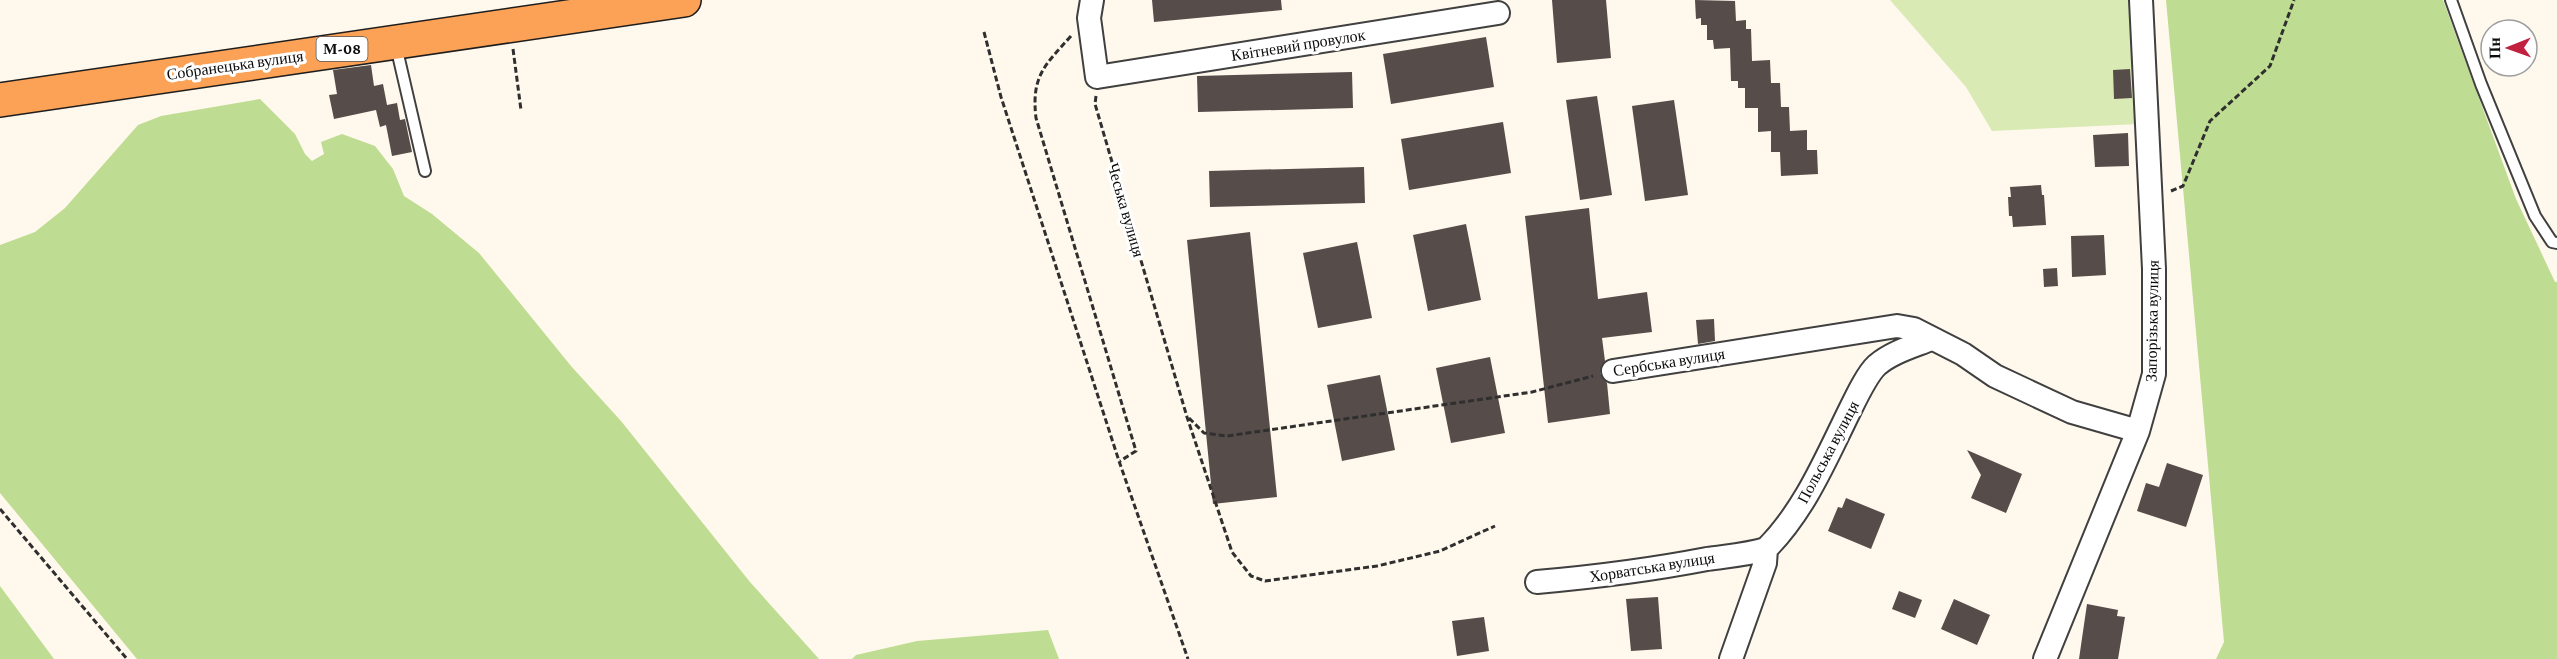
<svg xmlns="http://www.w3.org/2000/svg" width="2557" height="659" font-family="'Crimson Pro',serif">
<style>
.green{fill:#d9eab5}
.forest{fill:#bfdc93}
.building{fill:#564c49}
.lines{fill:none;stroke-linecap:round;stroke-linejoin:round}
.service-casing{stroke:#404040;stroke-width:14}
.minor-casing{stroke:#404040;stroke-width:26}
.trunk-casing{stroke:#1e1e1e;stroke-width:36}
.path{stroke:#2f2f2f;stroke-width:3;stroke-dasharray:6 3;stroke-linecap:butt}
.service{stroke:#fff;stroke-width:10}
.minor{stroke:#fff;stroke-width:22}
.trunk{stroke:#fba257;stroke-width:33}
.labels{text-anchor:middle;dominant-baseline:central;stroke-width:6;stroke-linejoin:round;paint-order:stroke}
.shield{fill:#fff;stroke:#565656;stroke-width:1.5}
.shield-label{font-size:15px;font-weight:bold;fill:#0d0d0d}
.street-label{font-size:16px;fill:#0d0d0d;stroke:#fff}
</style>
<rect width="100%" height="100%" fill="#fff8ec"/>
<path class="green" d="M1890 0H2134L2140 124 1992 131 1966 87Z"/>
<path class="forest" d="M2166 0H2443L2516 199 2555 282H2557V659H2216L2224 642Z
M260 99 295 134 305 154 312 161 324 154 321 142 342 134 375 146 393 169 404 196 432 214 479 253 571 366 621 421 750 582 819 659H137L0 493V245L35 232 65 208 138 125 161 116Z
M0 586 54 659H0Z
M1048 630 1059 659H852L856 655 917 641Z"/>
<path class="building" d="M1152 0H1281L1282 10 1154 22Z
M1552 0H1606L1611 58 1557 63Z
M1695 0 1735 1 1736 21 1746 20V29H1751L1752 61 1770 60 1771 83H1780L1781 107H1789L1790 131 1807 130V150H1817L1818 174 1781 176 1780 152H1771V131L1758 132V108H1745V88H1738V81H1731L1730 48 1714 49 1713 40H1707V25H1701V18L1696 19Z
M1486 37 1494 87 1391 104 1383 54Z
M371 65 374 86 383 84 387 105 397 103 400 120 405 119 412 152 392 156 386 125 380 127 376 110 334 119 329 95 337 94 333 70Z
M2130 69 2132 98 2114 99 2113 70Z
M1352 72 1353 108 1198 112 1197 76Z
M1597 96 1612 195 1580 200 1566 100Z
M1674 100 1688 195 1645 201 1632 106Z
M1503 122 1511 173 1409 190 1401 139Z
M2128 133 2129 166 2095 167 2093 135Z
M1364 167 1365 203 1210 207 1209 171Z
M2041 185 2042 195H2044L2046 225 2013 227 2012 216H2009L2008 197H2011L2010 187Z
M1589 208 1598 299 1647 292 1652 332 1602 338 1605 361 1600 373 1607 383 1610 414 1548 423 1525 216Z
M1466 224 1481 300 1428 311 1413 235Z
M1250 232 1277 497 1213 504 1187 240Z
M2104 235 2106 275 2072 277 2071 236Z
M1357 242 1372 318 1318 328 1303 253Z
M2057 268 2058 286 2044 287 2043 269Z
M1714 319 1715 341 1698 344 1696 320Z
M1490 357 1505 433 1451 443 1436 368Z
M1380 375 1395 450 1342 461 1327 385Z
M1967 450 2022 474 2006 513 1971 498 1981 475Z
M2167 463 2203 475 2186 527 2137 511 2146 483 2159 487Z
M1846 498 1885 514 1871 549 1828 531 1838 507 1842 508Z
M1899 591 1922 600 1915 618 1892 609Z
M1658 597 1662 649 1631 651 1626 599Z
M1954 599 1990 615 1977 645 1941 629Z
M2087 604 2118 610 2117 616 2125 617 2118 659H2079Z
M1484 617 1489 651 1457 656 1452 621Z"/>
<g class="lines">
<g class="service-casing">
<path id="service" d="M2451 0 2481 84 2535 216 2552 242 2557 243
M396 46 425 171"/>
</g>
<g class="minor-casing">
<path id="minor" d="M1092 0 1089 18 1097 77 1498 13
M1613 371 1897 326 1914 329 1963 354 1995 376 2072 412 2138 431
M1537 582C1594 577 1650 570 1707 559 1727 556 1746 555 1766 549
M1731 659 1765 563 1766 549C1803 512 1824 463 1847 416 1854 402 1866 375 1877 365 1892 352 1914 346 1931 339
M2045 659 2138 431 2154 374V269L2141 0"/>
</g>
<g class="trunk-casing">
<path id="trunk" d="M0 100 684 0"/>
</g>
<path class="path" d="M984 32 1001 97 1119 461 1188 659
M1071 36C1045 65 1031 76 1036 118L1136 451 1120 461
M513 49 521 110
M1096 96 1095 104 1187 417 1232 552 1251 576 1265 581 1377 566 1440 551 1495 526
M2171 191 2183 186 2210 121 2270 66 2294 0
M1189 418 1204 433 1227 436 1532 392 1593 376
M0 509 127 659"/>
<use href="#service" class="service"/>
<use href="#minor" class="minor"/>
<use href="#trunk" class="trunk"/>
</g>
<g class="labels">
<rect class="shield" x="316.5" y="37" width="51" height="24" rx="4.5"/>
<g class="shield-label">
<text x="342" y="49">М-08</text>
</g>
<g class="street-label">
<text transform="translate(1298 45) rotate(-9)">Квітневий провулок</text>
<text transform="translate(235 65) rotate(-8)">Собранецька вулиця</text>
<text transform="translate(1126 210) rotate(74)">Чеська вулиця</text>
<text transform="translate(2152 321) rotate(-89)">Запорізька вулиця</text>
<text transform="translate(1669 362) rotate(-9)">Сербська вулиця</text>
<text transform="translate(1828 452) rotate(-62)">Польська вулиця</text>
<text transform="translate(1652 567) rotate(-9)">Хорватська вулиця</text>
</g>
</g>
<g transform="translate(2509 48) rotate(269)"><circle r="28" fill="#ffffff" stroke="#9e9e9e" stroke-width="1.5"/>
<path d="M0-4.5L10 22L0 15L-10 22Z" fill="#c1203f"/>
<text y="-9" font-size="16" font-weight="bold" text-anchor="middle" fill="#0d0d0d">Пн</text>
</g>
</svg>
